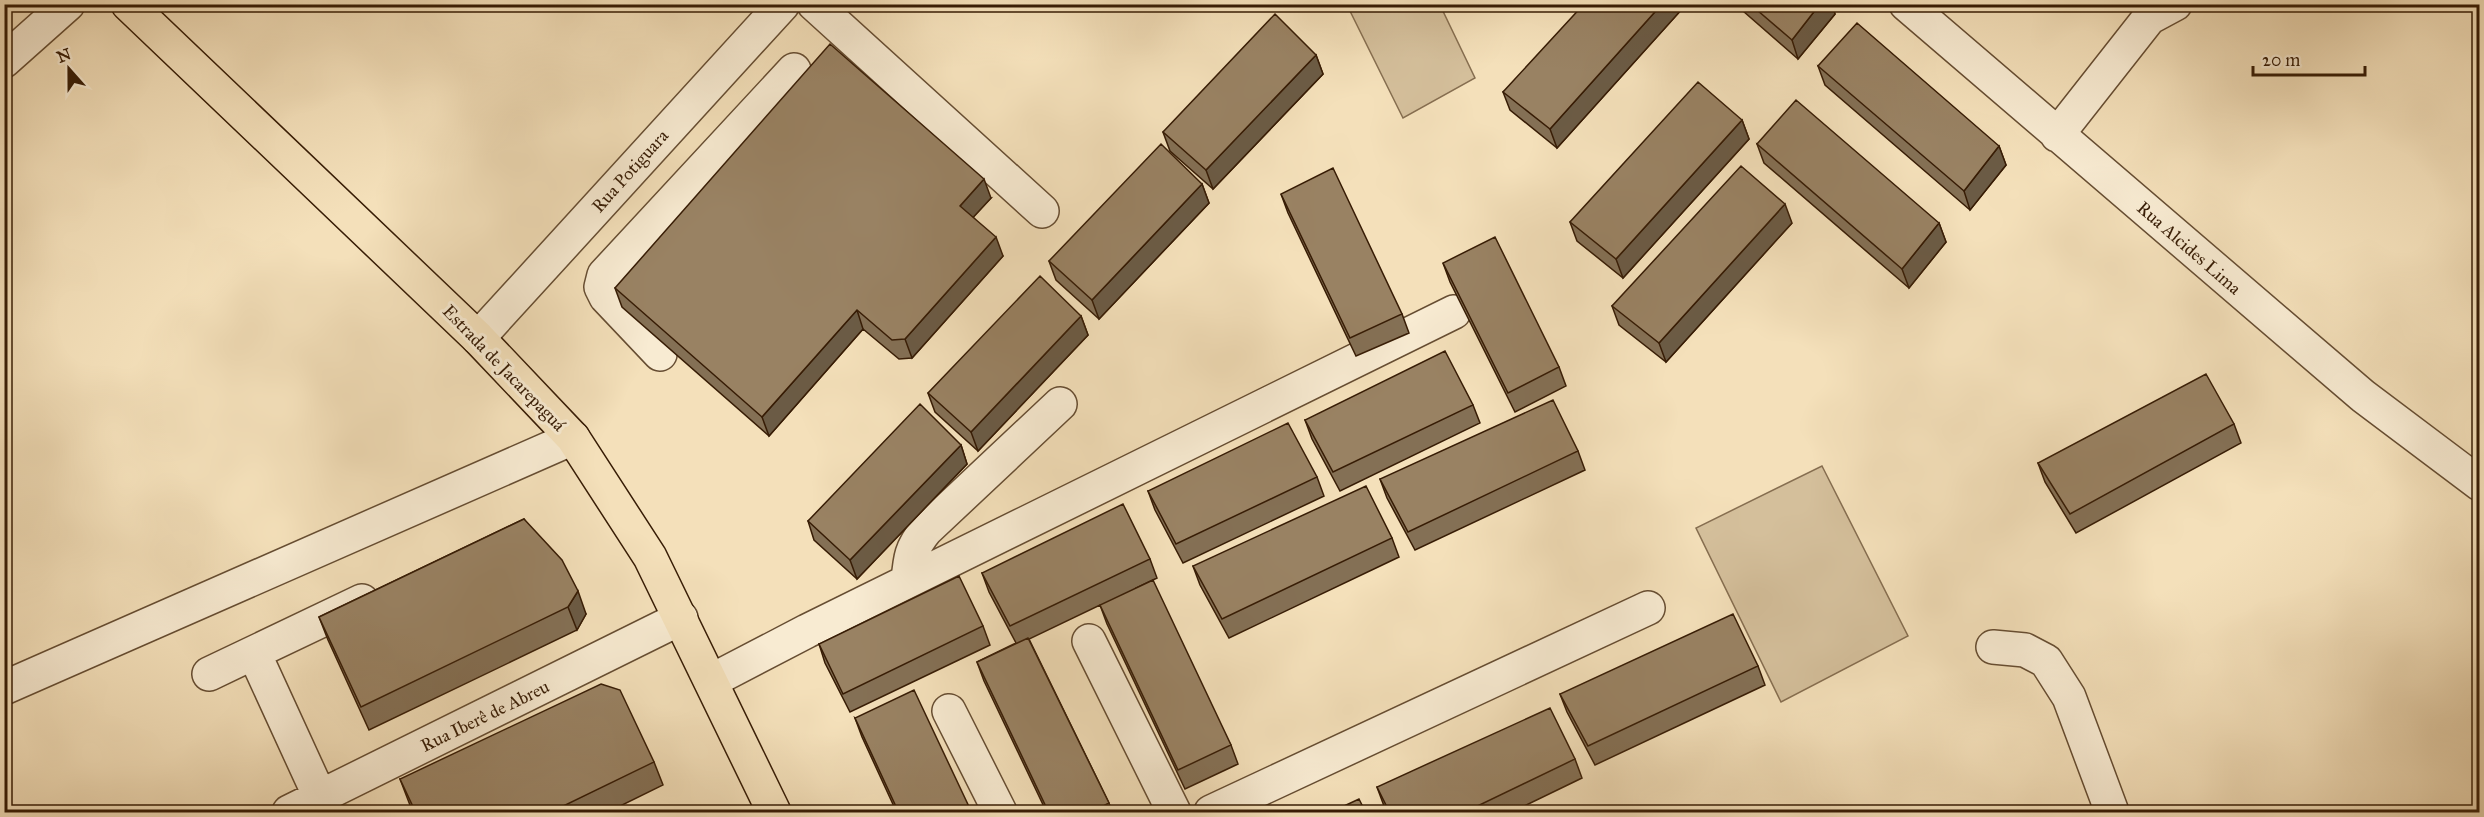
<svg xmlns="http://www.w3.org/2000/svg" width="2484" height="817" font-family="'IM FELL Great Primer',serif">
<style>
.green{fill:#d4bf9b;stroke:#866e50;stroke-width:1.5}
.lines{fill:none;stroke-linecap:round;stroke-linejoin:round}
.minor-casing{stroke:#664d32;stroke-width:36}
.major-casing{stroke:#371c05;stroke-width:36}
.minor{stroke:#f8ebd2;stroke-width:33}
.major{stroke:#f4e0ba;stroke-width:33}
.wall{fill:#847055;stroke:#371c05;stroke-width:1.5}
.shaded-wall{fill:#6b5b45;stroke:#371c05;stroke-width:1.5}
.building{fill:#998263;stroke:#371c05;stroke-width:1.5}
.labels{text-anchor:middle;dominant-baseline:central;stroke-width:6;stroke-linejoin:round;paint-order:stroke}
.street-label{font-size:18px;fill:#371c05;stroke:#f8ebd2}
</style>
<rect width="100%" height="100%" fill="#f4e0ba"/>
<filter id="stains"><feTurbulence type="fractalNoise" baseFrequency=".00333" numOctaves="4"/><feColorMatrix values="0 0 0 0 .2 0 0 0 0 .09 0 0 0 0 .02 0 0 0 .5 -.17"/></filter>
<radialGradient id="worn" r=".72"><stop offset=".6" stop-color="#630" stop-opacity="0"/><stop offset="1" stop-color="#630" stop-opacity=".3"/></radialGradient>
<path class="green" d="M1347 5H1440L1475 78 1403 118Z
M1822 466 1908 636 1781 702 1696 528Z"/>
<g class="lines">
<g class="minor-casing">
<path id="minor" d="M814 4 1042 211
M1906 4 2363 396 2480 484
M4 61 68 4
M2057 135 2149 18 2175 4
M478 338 783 4
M660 354 606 297 601 287 604 275 794 70
M908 581C910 558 911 548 926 530L1060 404
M1089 641 1174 812
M1993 647 2025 650 2046 661 2069 697 2112 812
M254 653 320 797
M209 674 362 601
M711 681 807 631 1454 312
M4 688 573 438
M949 711 1000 812
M289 812 681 618
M1211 812 1648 608"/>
</g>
<g class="major-casing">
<path id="major" d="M128 4 478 338 573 438 650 557 774 812"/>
</g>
<use href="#minor" class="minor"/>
<use href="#major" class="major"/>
</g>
<path class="wall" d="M1486 4H1498L1493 10Z
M1735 4H1832L1835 14 1798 59Z
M1683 8 1557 148 1510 110 1503 92Z
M1316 55 1323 74 1213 189 1170 151 1163 132Z
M1818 66 1999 146 2006 165 1970 210 1825 85Z
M1742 120 1749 139 1623 278 1577 241 1570 222Z
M1757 144 1939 223 1946 242 1909 288 1764 163Z
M1202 184 1209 203 1099 319 1056 280 1049 261Z
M1281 194 1402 314 1409 333 1356 356 1288 213Z
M991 198 973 217 1003 256 912 358 899 359 863 329 769 436 622 307 615 288Z
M1792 223 1666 362 1619 325 1612 306Z
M1443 263 1559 367 1566 386 1515 412 1450 282Z
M1081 316 1088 335 978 451 935 412 928 393Z
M1473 405 1480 423 1340 491 1312 439 1305 420Z
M2234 424 2241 443 2076 533 2045 482 2038 463Z
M961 445 967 464 857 579 814 540 808 521Z
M1578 451 1585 470 1415 550 1387 498 1380 479Z
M1317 477 1324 496 1183 563 1155 510 1148 491Z
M524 519 586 614 577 630 369 730 328 640 319 617Z
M1392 538 1399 557 1229 638 1200 585 1193 566Z
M1150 559 1157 578 1136 588 1231 745 1238 764 1185 789 1107 624 1100 605 1029 639 1109 803 1113 813H1047L984 681 977 662 1016 643 989 592 982 573Z
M983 626 990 645 850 712 825 663 819 644Z
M1758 666 1765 685 1595 765 1567 712 1560 694Z
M855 718 972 813H897L862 737Z
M1575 759 1582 778 1510 813H1387L1384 806 1377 787Z
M654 762 663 785 606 813H413L400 779Z"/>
<path class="shaded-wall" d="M1491 4H1498L1493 10Z
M1662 4H1681L1683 8 1557 148 1550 129Z
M1820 4H1832L1835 14 1798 59 1792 40Z
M1316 55 1323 74 1213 189 1206 170Z
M1742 120 1749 139 1623 278 1616 259Z
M1999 146 2006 165 1970 210 1964 191Z
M984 179 991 198 967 224 960 206Z
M1202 184 1209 203 1099 319 1092 300Z
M1785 204 1792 223 1666 362 1659 343Z
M1939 223 1946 242 1909 288 1902 269Z
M996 237 1003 256 912 358 905 339Z
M857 310 863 329 769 436 762 417Z
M1081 316 1088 335 978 451 971 432Z
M961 445 967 464 857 579 850 560Z
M578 591 586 614 577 630 568 607Z"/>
<path class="building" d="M1584 4H1662L1550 129 1503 92Z
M1750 4H1820L1792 40Z
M1275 14 1316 55 1206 170 1163 132Z
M1857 23 1999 146 1964 191 1818 66Z
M830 44 984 179 960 206 996 237 905 339 892 340 857 310 762 417 615 288Z
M1698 82 1742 120 1616 259 1570 222Z
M1796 100 1939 223 1902 269 1757 144Z
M1161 144 1202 184 1092 300 1049 261Z
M1741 166 1785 204 1659 343 1612 306Z
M1333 168 1402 314 1350 338 1281 194Z
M1495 237 1559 367 1508 393 1443 263Z
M1040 276 1081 316 971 432 928 393Z
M1445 351 1473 405 1333 472 1305 420Z
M2206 374 2234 424 2070 514 2038 463Z
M1553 400 1578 451 1408 532 1380 479Z
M920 404 961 445 850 560 808 521Z
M1288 423 1317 477 1176 544 1148 491Z
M1366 486 1392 538 1222 619 1193 566Z
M1123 504 1150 559 1010 626 982 573Z
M524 519 562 560 578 591 568 607 361 707 319 617Z
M959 576 983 626 843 694 819 644Z
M1153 580 1231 745 1178 770 1100 605Z
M1733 614 1758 666 1588 746 1560 694Z
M1028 638 1109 803 1090 813H1049L977 662Z
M601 684 620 690 654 762 549 813H416L400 779Z
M914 690 972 813H899L855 718Z
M1550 708 1575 759 1463 813H1390L1377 787Z
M1359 799 1366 813H1329Z"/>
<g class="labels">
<g class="street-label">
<text transform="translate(630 171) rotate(-48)">Rua Potiguara</text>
<text transform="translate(2189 248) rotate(41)">Rua Alcides Lima</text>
<text transform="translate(504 368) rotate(46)">Estrada de Jacarepaguá</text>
<text transform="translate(485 716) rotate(-26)">Rua Iberê de Abreu</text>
</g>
</g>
<rect width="2484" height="817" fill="none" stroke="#f4e0ba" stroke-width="24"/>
<rect x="6" y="6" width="2472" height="805" fill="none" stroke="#371c05" stroke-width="3"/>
<rect x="12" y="12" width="2460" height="793" fill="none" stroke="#371c05" stroke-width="1.5"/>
<g transform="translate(69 69) rotate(339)" stroke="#f8ebd2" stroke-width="4.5" paint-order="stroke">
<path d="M0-4.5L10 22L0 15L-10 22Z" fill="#371c05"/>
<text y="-9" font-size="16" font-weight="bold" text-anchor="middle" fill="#371c05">N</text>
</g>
<path d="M2253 66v9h112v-9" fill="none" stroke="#371c05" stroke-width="3"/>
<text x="2262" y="66" font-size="18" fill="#371c05" stroke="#f8ebd2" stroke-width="4.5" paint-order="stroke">20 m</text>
<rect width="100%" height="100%" filter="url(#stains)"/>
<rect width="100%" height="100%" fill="url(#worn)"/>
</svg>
